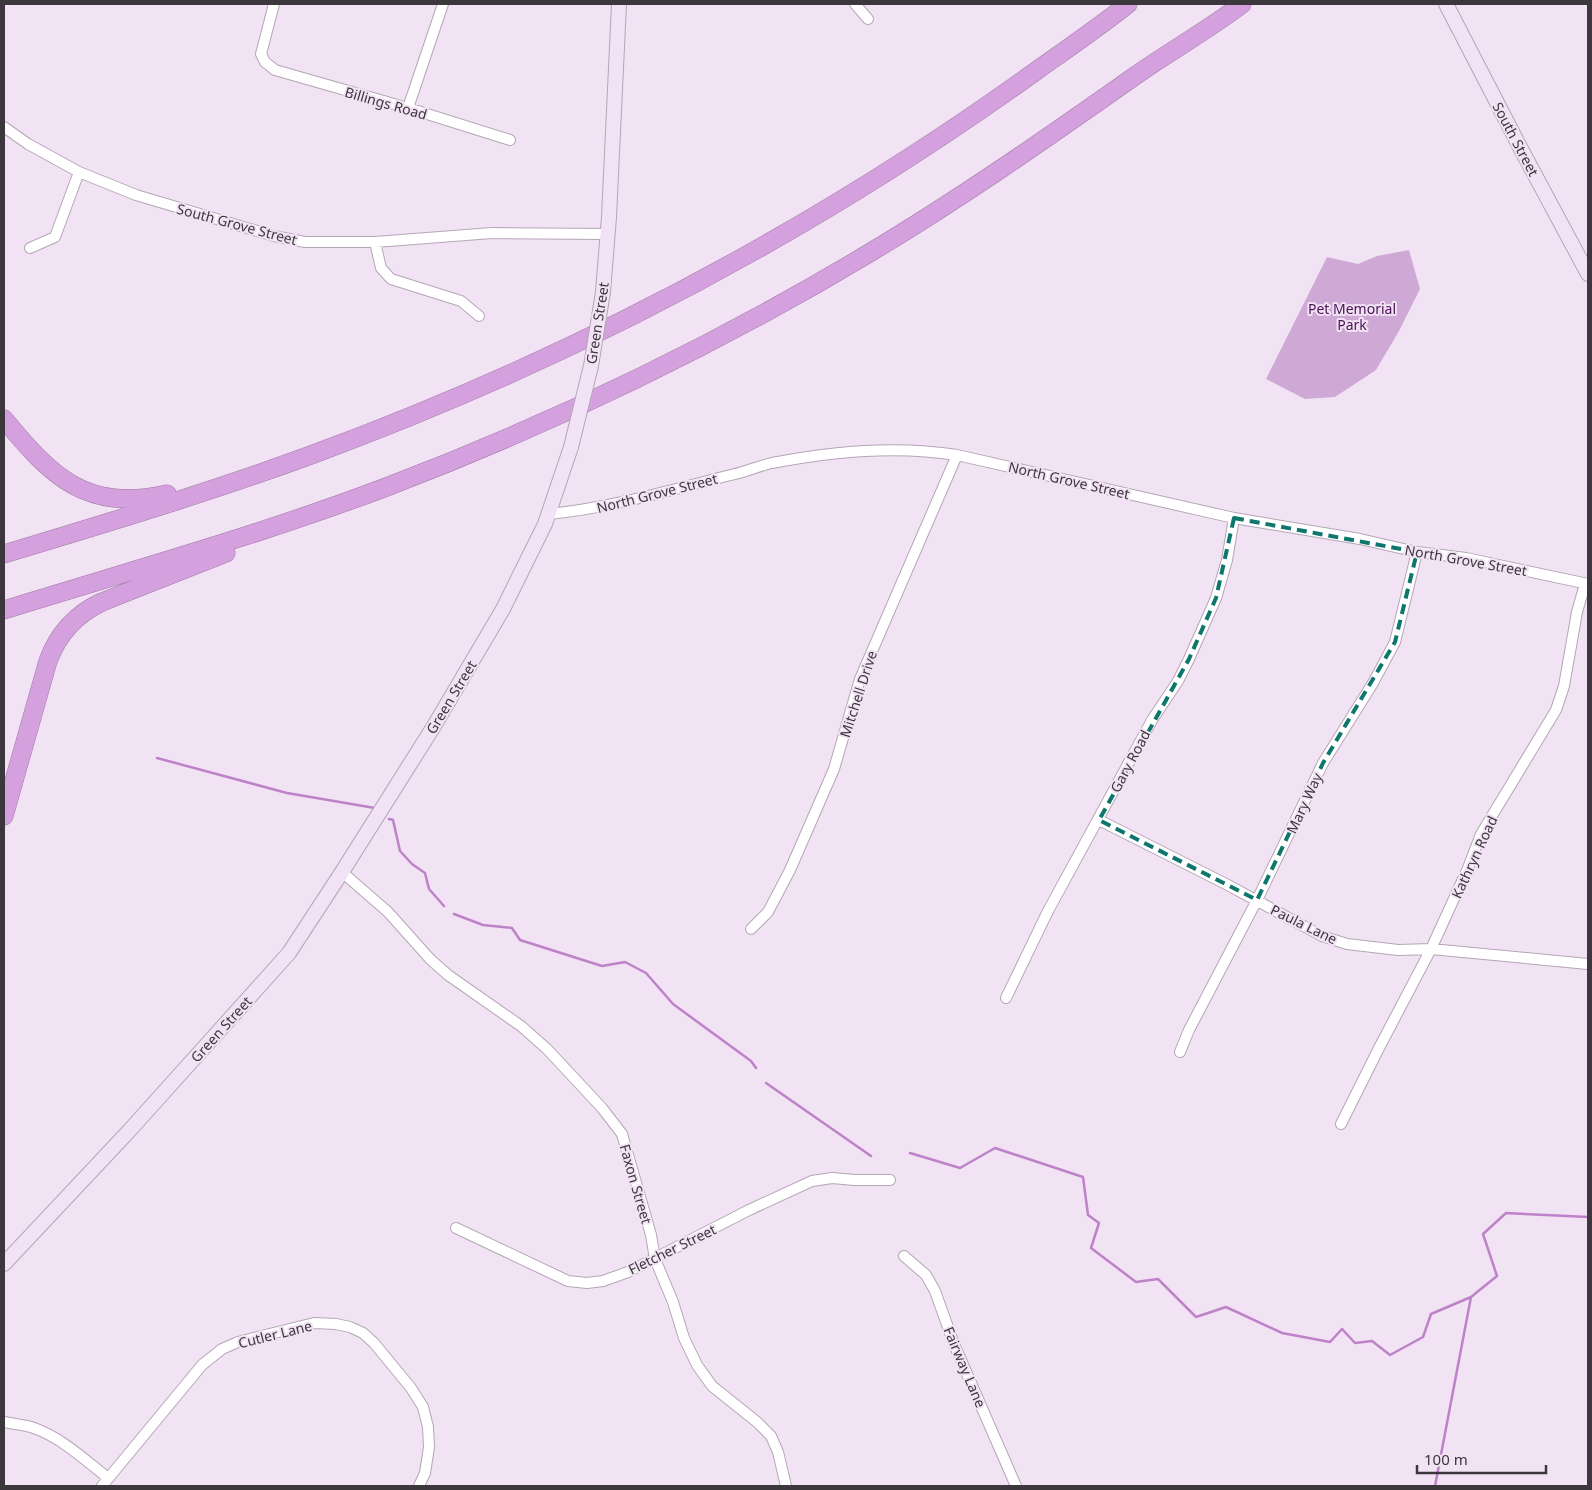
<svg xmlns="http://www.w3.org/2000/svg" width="1592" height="1490" font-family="'Noto Sans',sans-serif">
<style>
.green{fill:#cfa9d6}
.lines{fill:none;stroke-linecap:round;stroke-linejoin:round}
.stream{stroke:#be82c9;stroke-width:2.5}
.street-casing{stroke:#b4a6b6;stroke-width:12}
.secondary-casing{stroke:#b4a6b6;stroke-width:16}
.highway-casing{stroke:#9f7ba6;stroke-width:19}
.street{stroke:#fff;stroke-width:10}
.secondary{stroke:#f2e2f5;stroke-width:14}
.highway{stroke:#d5a0de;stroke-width:18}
.secondary-bridge-casing{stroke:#b4a6b6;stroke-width:16;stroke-linecap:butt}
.secondary-bridge{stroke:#f2e2f5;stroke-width:14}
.marked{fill:none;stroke:#0f766e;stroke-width:4;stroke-dasharray:10 6;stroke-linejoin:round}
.labels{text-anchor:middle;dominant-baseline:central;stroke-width:4;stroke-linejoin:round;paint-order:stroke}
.street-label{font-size:14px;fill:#3c363d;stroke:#f2e3f4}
.park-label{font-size:14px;fill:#491153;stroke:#f2e3f4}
</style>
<rect width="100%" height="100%" fill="#f2e3f4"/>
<path class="green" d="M1409 250 1420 289 1399 331 1376 370 1335 397 1305 399 1266 379 1327 257 1358 264 1377 256Z"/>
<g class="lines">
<path class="stream" d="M157 758 287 793 375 808
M389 819 393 820 400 851 412 864 425 873 429 889 444 906
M454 914 483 925 512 928 520 940 602 966 625 962 646 973 673 1004 751 1061 756 1068
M766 1083 871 1156
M910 1153 960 1168 995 1148 1083 1177 1088 1215 1099 1223 1091 1248 1136 1282 1158 1279 1196 1317 1226 1307 1282 1333 1330 1342 1342 1329 1355 1343 1372 1341 1390 1355 1423 1337 1431 1314 1471 1297
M1435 1486 1471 1297 1497 1276 1483 1234 1506 1213 1588 1217"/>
<g class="street-casing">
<path id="street" d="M274 4 261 54 265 62 275 70 408 108 510 140
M855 4 868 19
M408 108 443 4
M4 127 28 144 79 172 136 195 274 236 305 242H375L492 233 608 234
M375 242 381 268 391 279 461 301 479 316
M30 248 55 237 79 172
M549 514C612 508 673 489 735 474 747 471 759 466 772 463 833 451 895 445 957 455L1234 518 1360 539 1417 552 1466 558 1588 584
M1099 820 1226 884 1322 936 1347 944 1398 950 1431 949 1588 964
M342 872 388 912 430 959 448 975 521 1026 547 1049 602 1108 622 1134 651 1235 655 1259 673 1302 684 1338 697 1365 712 1386 757 1422 771 1436 778 1452 786 1486
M751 929 768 912 790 870 834 769 860 679 957 455
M1006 998 1048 911 1152 720 1178 681 1189 659 1216 598 1227 560 1234 518
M1180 1052 1189 1030 1257 900 1323 763 1373 683 1395 642 1417 552
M1341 1124 1379 1048 1431 949 1468 868 1481 834 1556 710 1564 686 1577 612 1585 584
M456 1228 568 1281 587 1283 603 1281 628 1272 749 1210 812 1181 832 1178 855 1180H890
M904 1256 926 1275 935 1291 954 1344 1016 1486
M4 1422C14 1424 25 1425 34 1428 62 1438 85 1460 108 1478
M102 1486 202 1365 222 1349 238 1342 314 1323 336 1324 350 1327 363 1333 374 1343 411 1388 423 1407 428 1427 429 1447 425 1473 419 1486"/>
</g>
<g class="secondary-casing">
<path id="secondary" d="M1446 4 1521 149 1588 274
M603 292 609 217 619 4
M4 1264 129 1131 289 953 342 872 434 726 503 609 545 524 571 447"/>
</g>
<g class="highway-casing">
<path id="highway" d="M4 419C52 477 86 512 167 494
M4 554C107 523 210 492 311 455 569 360 814 231 1036 71 1067 49 1099 27 1128 4
M4 610C133 570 263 534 389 486 556 422 718 344 871 252 961 198 1047 138 1132 78 1168 52 1207 31 1242 4
M4 816 48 661C58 634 76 614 102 602L226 553"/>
</g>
<use href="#street" class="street"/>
<use href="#secondary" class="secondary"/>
<use href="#highway" class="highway"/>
<g class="secondary-bridge-casing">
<path id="secondary-bridge" d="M571 447 591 366 603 292"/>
</g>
<use href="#secondary-bridge" class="secondary-bridge"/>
</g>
<path class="marked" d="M1234 518 1417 552 1395 642 1323 763 1257 900 1099 820 1189 659 1216 598Z"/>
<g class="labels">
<g class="street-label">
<text transform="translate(386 103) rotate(16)">Billings Road</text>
<text transform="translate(1516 139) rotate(62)">South Street</text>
<text transform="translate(237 224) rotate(15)">South Grove Street</text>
<text transform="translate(597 323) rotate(-81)">Green Street</text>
<text transform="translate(1069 480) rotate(13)">North Grove Street</text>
<text transform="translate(657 493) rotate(-14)">North Grove Street</text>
<text transform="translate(1466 560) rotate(10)">North Grove Street</text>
<text transform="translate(858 694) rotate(-72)">Mitchell Drive</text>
<text transform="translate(451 697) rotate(-59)">Green Street</text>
<text transform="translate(1130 761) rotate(-62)">Gary Road</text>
<text transform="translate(1304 803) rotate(-65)">Mary Way</text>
<text transform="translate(1474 857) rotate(-65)">Kathryn Road</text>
<text transform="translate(1304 924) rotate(26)">Paula Lane</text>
<text transform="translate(221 1029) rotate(-48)">Green Street</text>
<text transform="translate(636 1184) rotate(74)">Faxon Street</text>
<text transform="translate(672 1249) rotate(-26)">Fletcher Street</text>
<text transform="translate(275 1334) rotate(-14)">Cutler Lane</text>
<text transform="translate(965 1367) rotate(67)">Fairway Lane</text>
</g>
<g class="park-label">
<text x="1352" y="308">Pet Memorial<tspan x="1352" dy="16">Park</tspan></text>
</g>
</g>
<rect width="1592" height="1490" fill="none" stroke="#3c363d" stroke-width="10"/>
<path d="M1417 1465v8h129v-8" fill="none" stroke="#3c363d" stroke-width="2.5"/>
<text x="1424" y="1465" font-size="15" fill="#3c363d" stroke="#f2e3f4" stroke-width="4" paint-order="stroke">100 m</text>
</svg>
